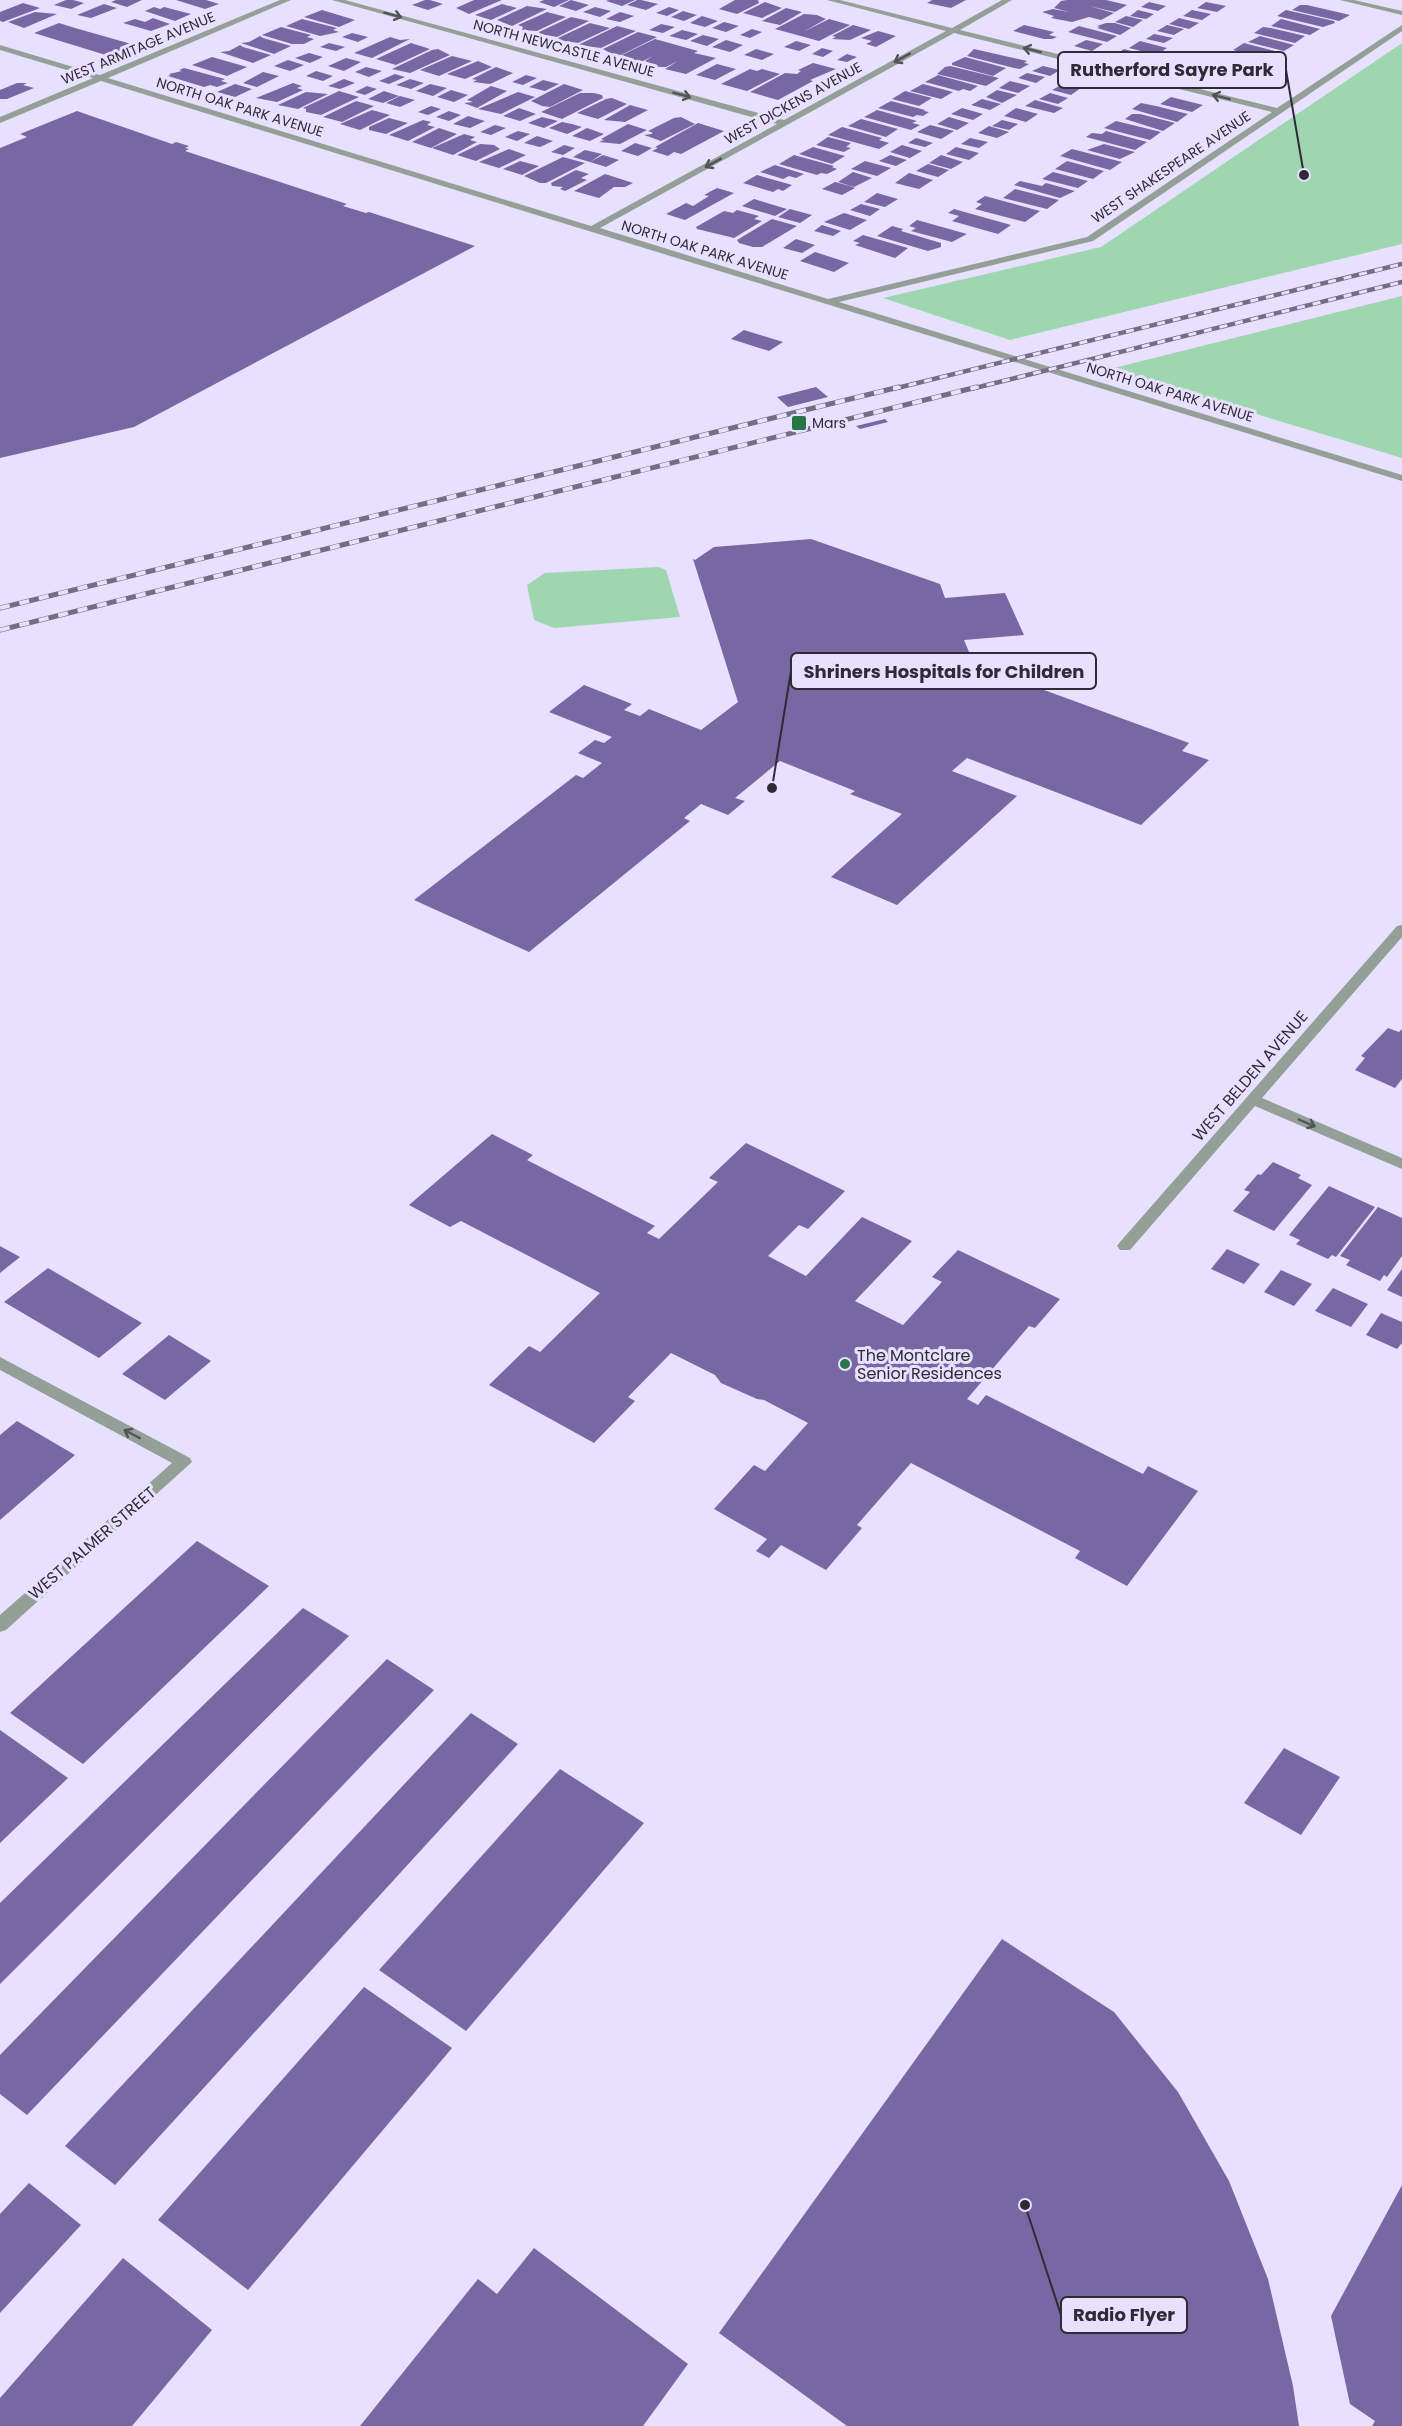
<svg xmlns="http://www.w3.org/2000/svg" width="1402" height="2426" font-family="Poppins,sans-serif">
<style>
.green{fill:#9ed7af}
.building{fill:#7967a4}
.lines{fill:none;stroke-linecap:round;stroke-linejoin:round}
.minor{fill:#94a097;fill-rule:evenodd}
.rail-far1-casing{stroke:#736e81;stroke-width:4.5}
.rail-casing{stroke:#736e81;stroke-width:5}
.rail-far1{stroke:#e7e0ff;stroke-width:3;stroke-dasharray:8;stroke-linecap:butt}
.rail{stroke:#e7e0ff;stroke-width:4;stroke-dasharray:10;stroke-linecap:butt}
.oneway{stroke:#525459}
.poi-dot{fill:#267647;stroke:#e7e0ff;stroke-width:2}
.labels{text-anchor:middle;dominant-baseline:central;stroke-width:6;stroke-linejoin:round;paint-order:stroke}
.far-street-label{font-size:14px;fill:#2e2b37;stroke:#e7e0ff}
.far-poi-label{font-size:14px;fill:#2e2b37;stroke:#e7e0ff;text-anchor:start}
.street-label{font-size:16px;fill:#2e2b37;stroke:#e7e0ff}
.poi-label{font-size:16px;fill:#2e2b37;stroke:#e7e0ff;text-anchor:start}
.leader{fill:none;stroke:#2e2b37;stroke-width:2}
.callout-dot{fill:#2e2b37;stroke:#e7e0ff;stroke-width:2}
.callout{fill:#e7e0ff;stroke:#2e2b37;stroke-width:2}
.callout-label{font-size:18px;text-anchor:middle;font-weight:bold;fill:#2e2b37}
</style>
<rect width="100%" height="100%" fill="#e7e0ff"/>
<path class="green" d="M1402 43V244L1010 340 883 298 1101 247Z
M1402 296V458L1107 369H1110Z
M658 567 666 570 680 617 554 628 534 620 527 585 545 573Z"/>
<path class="building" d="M66 0H73L84 3 71 9 54 5Z
M116 0H142L127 7 111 2Z
M176 0H206L219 4 205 9Z
M425 0H430L443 4 428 10 412 5Z
M474 0H502L469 14 456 8Z
M544 0H569L554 7 539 2Z
M571 0 589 5 576 11 559 6Z
M609 0H635L622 6 606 1Z
M637 0H641L658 4 646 10 627 5Z
M735 0H758L759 3 737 14 719 9Z
M932 0H966L951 8 927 3Z
M1067 0H1106L1127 5 1115 12 1089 6 1114 13 1101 20 1089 17 1072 22 1051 18 1054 16 1042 12 1053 9 1069 12 1054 8 1061 1Z
M765 2 782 8 762 18 743 13Z
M1149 2 1166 6 1158 11 1141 7Z
M1206 2 1226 6 1217 12 1197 8Z
M23 3 40 8 3 22 0 21V12Z
M104 4 117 8 91 18 77 15Z
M502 4 517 8 491 20 475 15Z
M1300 5H1307L1350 15 1339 21 1292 10Z
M527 6 547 9 512 26 497 20Z
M154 7 160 9 164 7 191 14 175 21 145 11Z
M595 7 611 11 600 17 583 12Z
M669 7 679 10 667 16 656 13Z
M786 8 802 12 780 25 762 21Z
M322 10 355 20 339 27 304 17Z
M1138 10 1154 14 1146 19 1130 16Z
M1192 10 1211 14 1202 20 1183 16Z
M1286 10 1334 21 1335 23 1323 27 1277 16Z
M683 11 697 15 684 21 671 17Z
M35 12 57 14 24 28 8 22Z
M547 12 566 17 537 31 522 30 523 27 518 25Z
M620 12 634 16 620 22 606 19Z
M804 14 817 15 826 19 803 32 829 19 850 25 819 41 775 29Z
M702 16 718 21 705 27 690 23Z
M1126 16 1143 20 1133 27 1115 22Z
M571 17 589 21 557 37 540 34 539 32Z
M153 18 170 24 151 31 123 23 135 19 145 22Z
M1179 18 1199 23 1189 29 1169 24Z
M302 19 337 28 333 30 339 32 320 36 286 26Z
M1281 19 1320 29 1310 35 1271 26Z
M724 22 739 26 726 32 712 28Z
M59 23 75 28 135 45 109 56 34 33Z
M590 23 610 28 578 43 559 40 558 38Z
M1106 23H1115L1131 28 1120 35 1097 28 1100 27 1097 26Z
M661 24 675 27 663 33 649 30Z
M853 25 871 30 850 40 832 39 836 37 832 36Z
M1024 25 1054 32 1049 35 1057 37 1052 39H1044L1013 31Z
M1167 25 1184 29 1174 35 1157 31Z
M617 26 636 31 601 48 578 45Z
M1079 26 1117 36 1107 42 1068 32Z
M281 27 311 35 307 37 314 39 304 44H292L262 35Z
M1263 27 1271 28 1305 36 1295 43 1254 33Z
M752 29 762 32 750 38 740 35Z
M682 30 698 34 686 40 669 36Z
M878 31 896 36 876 47 866 44 872 41 861 38Z
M638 32 657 37 621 55 610 53 603 49Z
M352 33 368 37 358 42 342 37Z
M1154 34 1173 38 1164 43 1146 39Z
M703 35 719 39 707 46 690 41Z
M260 36 263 38 291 46 274 54 241 43 249 42Z
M1260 36 1294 45 1284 51 1248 42Z
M390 37 400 40 410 39 372 58 354 53Z
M655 39 698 51 694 53 716 58 686 74 665 69 678 61 666 67H659L645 61 653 56 643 61H637L622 55Z
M726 40 743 45 730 52 712 47Z
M1086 40 1103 44 1092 51 1074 46Z
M796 41 811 45 799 51 784 47Z
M1140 41 1167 48 1157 55 1129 48Z
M329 43 345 47 336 51 320 47Z
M411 43 430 49 396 65 376 59Z
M1244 43 1283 53 1273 60 1233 50Z
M240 45 243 47 271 55 253 63 220 52 229 51Z
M822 48 833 51 823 57 812 54Z
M438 49 450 55 410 73 392 69 432 50Z
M756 49 774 54 762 60 744 55Z
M974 49 1027 61 1024 63 1029 64 1020 69 1014 68 967 56Z
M1124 49 1153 57 1142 63 1113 56Z
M309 53 323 57 310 63 295 58Z
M847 54 857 57 847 62 837 60Z
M452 56 472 61 439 76 420 70Z
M212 57 247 67 227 76 192 65Z
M965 57 1006 68 993 76 952 65V63Z
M346 58 361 62 344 71 328 66Z
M288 60 304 65 290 71 274 66Z
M478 61 492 67 465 79 447 74Z
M813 63 836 69 810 80 813 81 778 100 750 92 785 73 797 74 801 71 798 70Z
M717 64 736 69 715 80 696 75Z
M950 66 999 78 986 86 937 74 945 67Z
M1043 66 1060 70 1050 76 1032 71Z
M366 67 382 71 369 77 355 72Z
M496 67 513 73 490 84 473 82 477 80 472 79Z
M184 68 225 79 221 81 228 83 217 87 210 85 204 87 168 76 171 75 169 74 182 71 179 70Z
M750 69 757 71 762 69 780 74 747 91 721 84Z
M316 71 333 76 323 81 306 76Z
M263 72 279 76 257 87 243 83Z
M1027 73 1045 77 1036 83 1018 78Z
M395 74 405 77 389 84 379 81Z
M526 75 537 78 523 85 512 82Z
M938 75 978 86 970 91 963 89 959 91 925 82Z
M344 79 355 83 340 89 328 86Z
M410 79 424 83 411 89 396 85Z
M543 80 559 84 545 91 529 87Z
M1010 81 1030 86 1018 93 999 88Z
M17 83H27L23 85 34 88 7 99H0V90Z
M293 83 302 86 297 88 303 90 277 102 256 98Z
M235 84 252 89 235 97 217 92Z
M430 84 447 88 433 96 416 91Z
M564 84 583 90 550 107 542 106 531 101Z
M923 84 953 92 941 99 910 91Z
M1063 84 1081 88 1071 95 1052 90Z
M367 86 377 89 365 95 355 92Z
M491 86 507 91 477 108 464 103 473 102 467 100Z
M451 90 468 95 454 102 437 97Z
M997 90 1017 95 1002 103 986 97Z
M339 91 359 97 321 115 306 112V109L303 108Z
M384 91 399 96 383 103 368 99Z
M905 91 932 98 919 106 892 99Z
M306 92 328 94 298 109 278 105Z
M518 92 535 97 501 114 478 109Z
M580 93H594L602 95 603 98 562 119 541 112Z
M1050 93 1068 98 1058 104 1039 99Z
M400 96 415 100 400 107 386 103Z
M1171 97 1203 105 1192 112 1160 104Z
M612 98 627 104 598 119 577 113 606 99Z
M982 99 1001 104 990 110 971 105Z
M1035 100 1063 108 1054 113 1025 106Z
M356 101 374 106 342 122 323 117Z
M891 101 925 110 924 111 929 112 923 116 917 115 913 117 878 108Z
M1141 103 1156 106 1188 114 1177 122 1132 109Z
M630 105 648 110 625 122 604 120Z
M431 106 441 109 428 115 418 112Z
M519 108 536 114 520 121 503 116Z
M962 108 983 114 973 120 951 114Z
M1016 108 1038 114 1026 122 1004 116Z
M372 110 390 115 360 130 340 124Z
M877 110 917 121 912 123 920 125 911 130 864 117Z
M77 111 172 144 176 142 189 146 185 148 189 149 185 151 347 204 343 206 366 213 369 212 475 246 134 427 0 458V148L27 137 20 134Z
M449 111 461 115 449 121 436 117Z
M1132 114H1140L1175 123 1163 131 1125 119Z
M468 116 485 121 470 128 453 124Z
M542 117 558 121 544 128 528 123Z
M681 117 695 124 661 141 644 135 651 134 653 133 648 131 674 118Z
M949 117 969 123 957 130 937 124Z
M389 118 408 123 386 134 369 130V127Z
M861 119 898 129 886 137 848 126Z
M423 120 431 122 427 125 435 127 408 141 389 135Z
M1002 120 1018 124 1009 130 992 126Z
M1116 121 1161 132 1150 140 1104 128Z
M562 122 572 124 582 127 567 134 549 128Z
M698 123 724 131 681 154 674 152 668 156 652 151 658 148 655 147Z
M628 124 647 130 620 144 599 142 604 140 601 139Z
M495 125 506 128 491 135 480 132Z
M930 125 954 131 941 139 917 132Z
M989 126 1009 132 997 138 978 133Z
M842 127 882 138 879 140 889 143 879 149 828 135Z
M439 128 457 134 431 148 412 142Z
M587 128 604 134 590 141 572 136Z
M518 131 530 134 517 141 505 137Z
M1106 131 1147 142 1135 150 1086 137 1092 133 1102 134Z
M464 134 475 137 470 140 477 142 453 155 432 148Z
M537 136 553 141 540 147 524 143Z
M828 137 851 143 846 147 851 148 844 152 816 145Z
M916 138 933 143 925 147 908 143Z
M970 138 988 142 979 148 961 144Z
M635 143 652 148 638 156 621 151Z
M480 144 494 145 500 149 476 161 457 155Z
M1104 144 1135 152 1120 159 1087 150Z
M564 145 575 148 563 155 551 152Z
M902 145 922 151 910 158 890 152Z
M813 147 845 156 832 164 799 154Z
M956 147 979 153 969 160 946 154Z
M509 149 526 155 499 168 479 162Z
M1072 149 1122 162 1110 170 1060 156Z
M585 150 602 154 590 162 573 157Z
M603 155 619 160 606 167 590 162Z
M794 155 834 166 832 167 837 169 827 174 821 173 817 175 779 164Z
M890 155 907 160 896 166 879 161Z
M941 155 963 162 951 169 929 163Z
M563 157 585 163 546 183H540L524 176Z
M520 161 539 166 522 175 503 169Z
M865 161 891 168 877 176 851 169Z
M1067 161 1104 171 1093 179 1055 169Z
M928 164 949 170 938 177 916 171Z
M775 165 804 174 796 178 789 176 783 179 760 172Z
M576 170 589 174 581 178 587 180 565 191 560 189 563 187 552 186 551 183Z
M853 172 872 178 854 187 838 182Z
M1053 172 1088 181 1078 188 1042 179Z
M909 173 933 180 919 189 895 183Z
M605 174 633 183 625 187H614L599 198 574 191Z
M757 175 792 185 783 191 778 189 773 192 743 183Z
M1020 181 1042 186 1046 183 1075 191 1060 198 1014 185Z
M835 182 850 186 855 188 842 195 822 189Z
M717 188 734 193 685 220 666 214 686 203 693 206 709 196 704 195Z
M1015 189 1059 200 1047 209 1003 198Z
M877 193 898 199 885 207 864 202Z
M985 196 1040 211 1025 222 975 209 982 204 976 202Z
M754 199 787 209 775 216 742 206Z
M861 204 880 209 870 216 850 210Z
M790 209 812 215 800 223 778 217Z
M954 209 1011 225 998 234 952 221 959 216 948 213Z
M737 210 759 216 754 219 762 221 734 238 697 229 696 227 724 211 733 213Z
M844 213 867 220 850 230 824 222Z
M772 219 797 226 762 247H753L739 243 737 240Z
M917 220 967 234 952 242 911 231 916 228 909 226Z
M822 225 841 231 833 236 814 231Z
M892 226 903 229 901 231 941 243V247L928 251 877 236Z
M863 235 908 248 895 258 855 245 860 243 853 241Z
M796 239 815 245 802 253 783 248Z
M815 252 849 263 834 272 800 261Z
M744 330 783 342 769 351 731 339Z
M816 387 828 397 788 407 777 397Z
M885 419 888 422 860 429 856 426Z
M811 539 940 584 945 598 1005 593 1024 635 964 640 977 671 988 675 992 671 1189 743 1182 751 1209 760 1141 825 967 758 952 771 1017 796 897 905 831 877 902 814 850 794 855 791 780 761 735 798 745 801 728 815 701 804 684 818 690 821 529 952 414 900 576 775 583 778 602 763 578 753 595 740 604 743 612 737 549 712 584 685 632 704 624 710 640 716 649 709 701 730 738 702 693 559 695 560 714 547Z
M1388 1028 1399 1032 1402 1029V1079L1395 1088 1355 1070 1365 1058 1361 1056Z
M492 1134 533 1155 527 1160 655 1226 647 1233 659 1239 718 1182 709 1178 746 1143 845 1191 808 1229 799 1225 768 1256 806 1276 862 1217 912 1241 855 1301 903 1325 942 1282 932 1277 958 1250 1060 1299 1035 1328 1029 1326 967 1399 978 1405 986 1395 1143 1474 1148 1466 1198 1491 1127 1586 1075 1558 1080 1551 911 1463 857 1525 862 1528 826 1570 781 1545 769 1558 756 1551 767 1539 714 1509 754 1465 765 1471 808 1423 764 1400 757 1399 721 1383 715 1375 671 1353 628 1397 635 1401 594 1443 489 1385 529 1346 540 1352 600 1293 461 1221 450 1227 409 1205Z
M1273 1162 1301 1175 1298 1178 1312 1185 1274 1231 1233 1211 1250 1192 1244 1190 1258 1174 1261 1175Z
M1329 1186 1375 1207 1336 1257 1332 1255 1328 1259 1296 1244 1300 1240 1289 1235Z
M1378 1207 1402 1218V1256L1387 1277 1384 1275 1380 1281 1346 1265 1350 1260 1340 1256Z
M0 1246 20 1257 0 1273Z
M1227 1249 1260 1264 1244 1284 1211 1269Z
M48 1268 142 1323 99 1358 4 1302Z
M1402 1269V1297L1387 1290Z
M1281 1270 1312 1284 1294 1306 1264 1292Z
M1333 1288 1368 1304 1351 1327 1315 1311Z
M1381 1313 1402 1322V1343L1397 1349 1366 1335Z
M169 1335 211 1361 165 1400 122 1374Z
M17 1421 75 1455 0 1520V1435Z
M197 1541 269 1586 83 1764 10 1713Z
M303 1608 349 1636 0 1984V1903Z
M387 1659 434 1690 27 2115 0 2094V2055Z
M471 1713 518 1744 115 2185 65 2146Z
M0 1730 68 1778 0 1843Z
M1284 1748 1340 1777 1301 1835 1244 1803Z
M560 1769 644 1823 466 2031 379 1970Z
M1002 1939 1114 2012 1178 2092 1229 2181 1268 2279 1293 2386 1299 2426H847L719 2333Z
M364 1987 452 2048 248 2290 158 2220Z
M29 2183 81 2225 0 2313V2214Z
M1402 2185V2426H1372L1375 2421 1350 2404 1331 2316Z
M534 2248 688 2364 643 2426H360L478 2279 497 2294Z
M123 2258 212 2330 132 2426H0V2398Z"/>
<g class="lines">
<path class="minor" d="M280 0H291L108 78 591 226 777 124 332 0H345L784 120 946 31 827 0H840L952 28 1002 0H1012L960 30 1277 108 1402 25V31L1093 241 839 302 1402 475V481L101 81 0 123V117L93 78 0 50V45L100 75ZM954 33 1272 112 1087 237 828 299 600 228Z
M1340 0H1354L1402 11V15Z
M1402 925V937L1262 1098 1402 1158V1169L1255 1106 1130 1250H1120L1117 1246 1120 1242 1397 926Z
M0 1357 190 1458 192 1462 6 1630 0 1632V1615L172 1463 0 1370Z"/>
<g class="rail-far1-casing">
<path id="rail-far1" d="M893 389 1402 264
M971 389 1402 282"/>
</g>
<g class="rail-casing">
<path id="rail" d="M0 608 899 387
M0 630 977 387"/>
</g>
<use href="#rail-far1" class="rail-far1"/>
<use href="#rail" class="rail"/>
</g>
<defs><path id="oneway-shaft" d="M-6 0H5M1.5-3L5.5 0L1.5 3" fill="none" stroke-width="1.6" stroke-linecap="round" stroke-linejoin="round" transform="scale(1.5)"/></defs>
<g class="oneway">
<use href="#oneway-shaft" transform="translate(393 15) rotate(15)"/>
<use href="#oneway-shaft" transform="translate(1032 50) rotate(-166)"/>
<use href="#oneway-shaft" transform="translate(902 58) rotate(151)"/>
<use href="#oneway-shaft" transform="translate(682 95) rotate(15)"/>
<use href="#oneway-shaft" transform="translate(1221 97) rotate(-166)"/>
<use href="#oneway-shaft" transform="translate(713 163) rotate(151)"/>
<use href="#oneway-shaft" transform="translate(1307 1123) rotate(23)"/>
<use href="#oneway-shaft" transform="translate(132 1434) rotate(-152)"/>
</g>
<g class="poi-dot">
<rect x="791" y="415" width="16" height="16" rx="3"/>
<circle cx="845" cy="1364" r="6"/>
</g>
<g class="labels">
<g class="far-street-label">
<text transform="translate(138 48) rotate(-23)">WEST ARMITAGE AVENUE</text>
<text transform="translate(564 48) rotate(15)">NORTH NEWCASTLE AVENUE</text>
<text transform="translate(793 103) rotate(-29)">WEST DICKENS AVENUE</text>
<text transform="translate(240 107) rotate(17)">NORTH OAK PARK AVENUE</text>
<text transform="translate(1171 167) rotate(-34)">WEST SHAKESPEARE AVENUE</text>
<text transform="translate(705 250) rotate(17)">NORTH OAK PARK AVENUE</text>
<text transform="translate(1170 392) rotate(17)">NORTH OAK PARK AVENUE</text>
</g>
<g class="far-poi-label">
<text x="812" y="423">Mars</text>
</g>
<g class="street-label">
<text transform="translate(1250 1076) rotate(-49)">WEST BELDEN AVENUE</text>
<text transform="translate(92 1543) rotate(-41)">WEST PALMER STREET</text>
</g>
<g class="poi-label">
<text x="857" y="1355">The Montclare<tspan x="857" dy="18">Senior Residences</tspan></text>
</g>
</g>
<path class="leader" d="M1304 175L1286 70M772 788L791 671M1025 2205L1061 2315"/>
<g class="callout-dot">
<circle cx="1304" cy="175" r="6"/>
<circle cx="772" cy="788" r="6"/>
<circle cx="1025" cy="2205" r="6"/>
</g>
<g class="callout">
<rect x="1058" y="52" width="228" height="36" rx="6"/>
<rect x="791" y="653" width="305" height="36" rx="6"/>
<rect x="1061" y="2297" width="126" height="36" rx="6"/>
</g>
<g class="callout-label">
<text x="1172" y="76">Rutherford Sayre Park</text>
<text x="944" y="678">Shriners Hospitals for Children</text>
<text x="1124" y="2321">Radio Flyer</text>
</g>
</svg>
